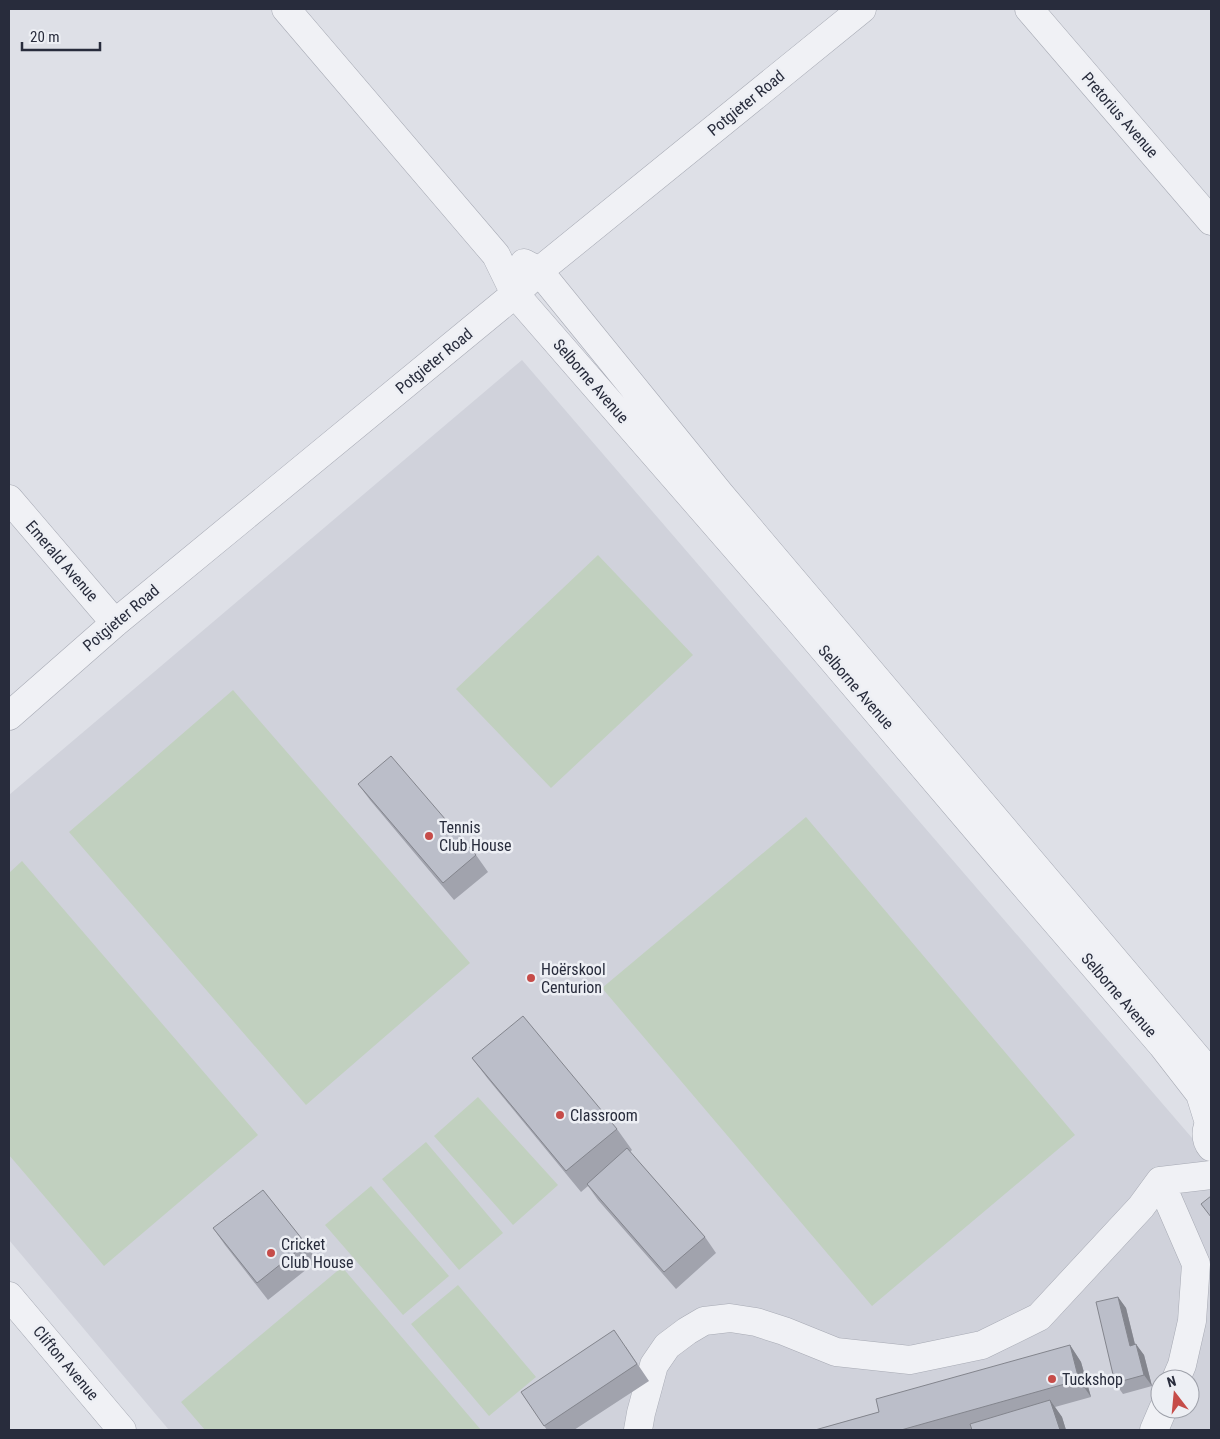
<svg xmlns="http://www.w3.org/2000/svg" width="1220" height="1439" font-family="'Roboto Condensed',sans-serif">
<style>
.built{fill:#d0d2db;fill-rule:evenodd}
.green{fill:#c1d0bf}
.lines{fill:none;stroke-linecap:round;stroke-linejoin:round}
.minor-casing{stroke:#a7aab4;stroke-width:29}
.minor{stroke:#f0f1f5;stroke-width:28}
.wall{fill:#a1a3ad}
.shaded-wall{fill:#83858d}
.building{fill:#bbbec9;stroke:#83858d}
.poi-dot{fill:#c64c49;stroke:#edeff4;stroke-width:2}
.labels{text-anchor:middle;dominant-baseline:central;stroke-width:5;stroke-linejoin:round;paint-order:stroke}
.street-label{font-size:16px;fill:#282c3c;stroke:#edeff4}
.poi-label{font-size:16px;fill:#282c3c;stroke:#edeff4;text-anchor:start}
</style>
<rect width="100%" height="100%" fill="#dee0e7"/>
<path class="built" d="M522 360 1211 1160V1430H169L9 1240V795ZM1160 1379H1190V1409H1160Z"/>
<path class="green" d="M598 555 693 655 551 788 456 689Z
M233 690 470 963 306 1105 69 832Z
M806 817 1075 1135 872 1306 602 988Z
M22 861 258 1135 104 1266 9 1155V873Z
M478 1097 558 1185 513 1225 434 1136Z
M426 1142 503 1233 459 1270 382 1179Z
M371 1186 449 1276 403 1315 325 1225Z
M342 1267 481 1430H205L181 1402Z
M458 1285 536 1377 489 1416 411 1324Z"/>
<g class="lines">
<g class="minor-casing">
<path id="minor" d="M286 9 496 255 515 294 797 618 1001 858 1162 1045 1200 1094 1209 1123
M1029 9 1211 221
M524 263 539 271 720 494 1211 1074
M9 499 115 623
M9 716 115 623 515 294 539 271 862 9
M1211 1121C1205 1128 1205 1140 1211 1147
M1160 1181 1196 1264 1192 1321 1182 1365 1176 1379
M9 1296 122 1430
M638 1430 641 1413 654 1365 667 1346 687 1331 704 1321 730 1318 756 1322 784 1331 836 1352 910 1360 982 1345 1039 1317 1141 1207 1160 1181 1211 1175
M1154 1430 1163 1409"/>
</g>
<use href="#minor" class="minor"/>
</g>
<path class="wall" d="M358 784 476 855 488 872 454 900 370 800Z
M472 1058 617 1129 632 1150 630 1152 705 1237 716 1253 676 1289 598 1200 588 1186 581 1192 488 1079Z
M213 1228 306 1244 317 1261 268 1300 225 1245Z
M1118 1297 1126 1308 1135 1344 1144 1355 1152 1386 1123 1394 1115 1383Z
M1070 1345 1081 1362 1091 1397 1055 1407 1062 1417 1066 1430H815L879 1412Z
M626 1347 649 1381 574 1430H547L521 1392Z"/>
<path class="shaded-wall" d="M1118 1297 1126 1308 1138 1357 1130 1346Z
M1136 1344 1144 1355 1152 1386 1144 1375Z
M1070 1345 1081 1362 1091 1397 1079 1380Z
M1050 1400 1062 1417 1066 1430H1060Z"/>
<path class="building" d="M391 756 476 855 443 883 358 784Z
M523 1016 617 1129 566 1171 472 1058Z
M627 1148 705 1237 664 1272 587 1184Z
M263 1190 306 1244 257 1283 213 1228Z
M1211 1196V1217L1201 1204Z
M1118 1297 1130 1346 1136 1344 1144 1375 1115 1383 1096 1302Z
M614 1330 637 1364 544 1426 521 1392Z
M1070 1345 1079 1380 901 1430H815L879 1412 876 1399Z
M1050 1400 1060 1430H972L970 1424Z"/>
<g class="poi-dot">
<circle cx="429" cy="836" r="5"/>
<circle cx="531" cy="978" r="5"/>
<circle cx="560" cy="1115" r="5"/>
<circle cx="271" cy="1253" r="5"/>
<circle cx="1052" cy="1379" r="5"/>
</g>
<g class="labels">
<g class="street-label">
<text transform="translate(746 103) rotate(-39)">Potgieter Road</text>
<text transform="translate(1120 115) rotate(49)">Pretorius Avenue</text>
<text transform="translate(434 361) rotate(-39)">Potgieter Road</text>
<text transform="translate(591 381) rotate(49)">Selborne Avenue</text>
<text transform="translate(62 561) rotate(49)">Emerald Avenue</text>
<text transform="translate(121 618) rotate(-40)">Potgieter Road</text>
<text transform="translate(856 687) rotate(49)">Selborne Avenue</text>
<text transform="translate(1119 995) rotate(49)">Selborne Avenue</text>
<text transform="translate(66 1363) rotate(50)">Clifton Avenue</text>
</g>
<g class="poi-label">
<text x="439" y="827">Tennis<tspan x="439" dy="18">Club House</tspan></text>
<text x="541" y="969">Hoërskool<tspan x="541" dy="18">Centurion</tspan></text>
<text x="570" y="1115">Classroom</text>
<text x="281" y="1244">Cricket<tspan x="281" dy="18">Club House</tspan></text>
<text x="1062" y="1379">Tuckshop</text>
</g>
</g>
<rect width="1220" height="1439" fill="none" stroke="#282c3c" stroke-width="20"/>
<g transform="translate(1175 1394) rotate(344)"><circle r="24" fill="#edeff4" stroke="#9ea1aa"/>
<path d="M0-4L9 19L0 12L-9 19Z" fill="#c64c49"/>
<text y="-8" font-size="14" font-weight="bold" text-anchor="middle" fill="#282c3c">N</text>
</g>
<path d="M22 42v8h78v-8" fill="none" stroke="#282c3c" stroke-width="2.5"/>
<text x="30" y="42" font-size="15" fill="#282c3c" stroke="#edeff4" stroke-width="4" paint-order="stroke">20 m</text>
</svg>
